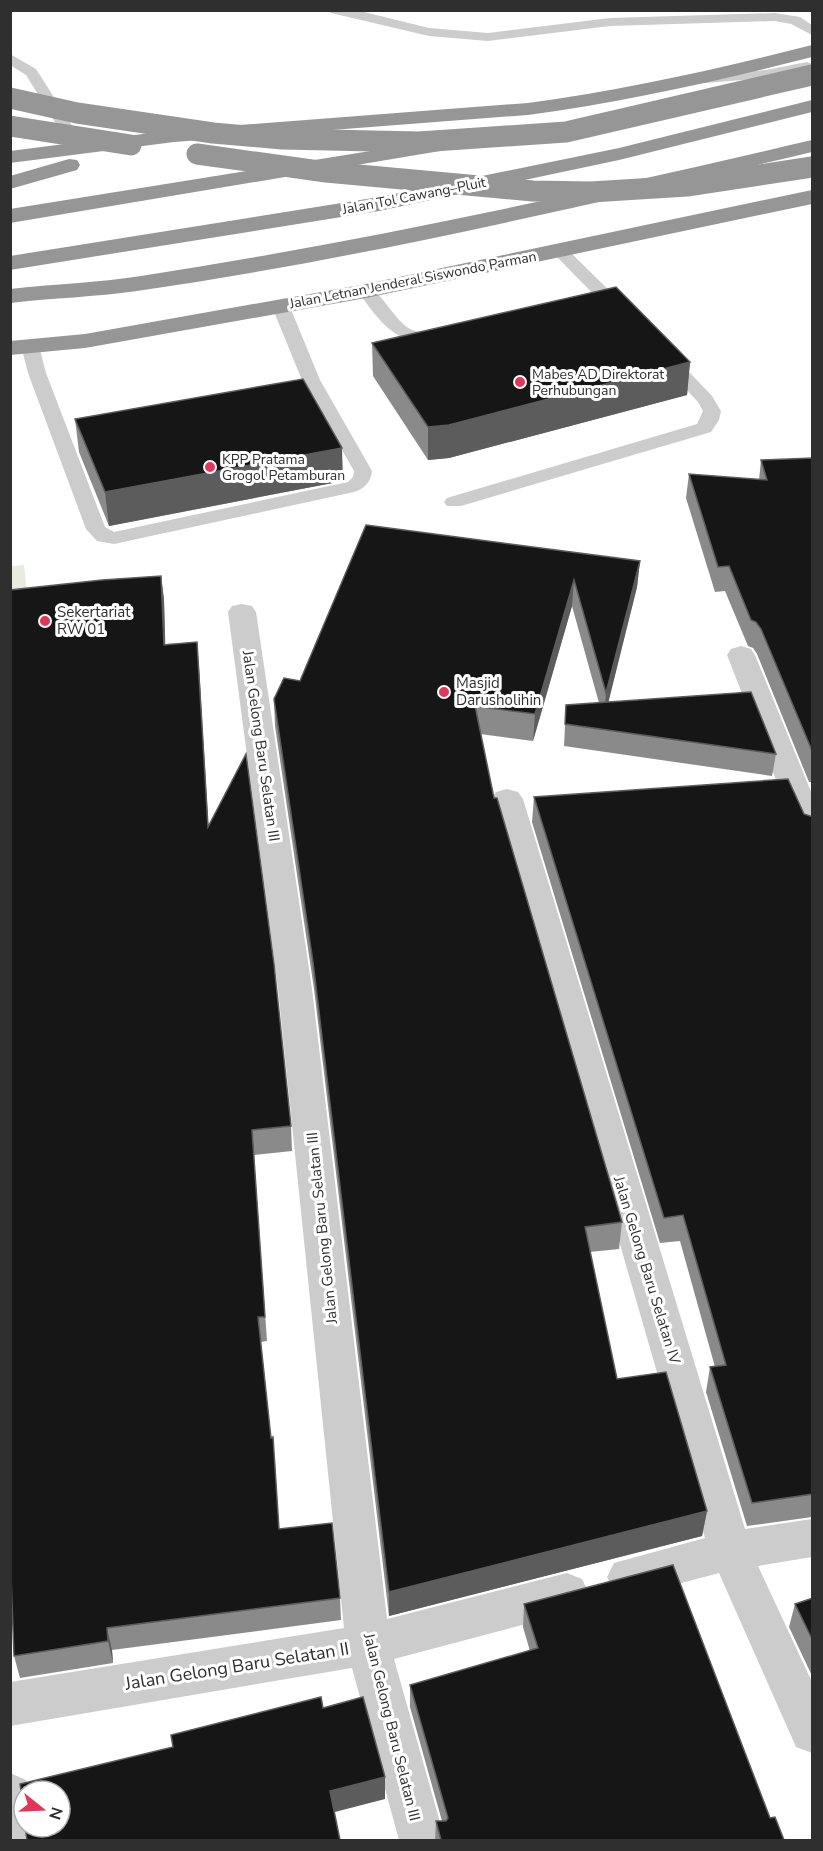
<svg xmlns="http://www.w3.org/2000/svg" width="823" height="1851" font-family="'Nunito Sans',sans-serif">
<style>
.green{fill:#e7ecde}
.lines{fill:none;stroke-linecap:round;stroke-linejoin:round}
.lane{fill:#ccc;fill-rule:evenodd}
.street{fill:#ccc;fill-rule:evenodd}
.highway{fill:#969696;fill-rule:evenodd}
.highway-bridge{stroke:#969696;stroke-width:21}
.wall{fill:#8a8a8a}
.shaded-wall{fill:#5c5c5c}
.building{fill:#161616;stroke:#5c5c5c;stroke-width:1.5}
.poi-dot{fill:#e13658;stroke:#fff;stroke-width:2}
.labels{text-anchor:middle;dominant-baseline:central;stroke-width:6;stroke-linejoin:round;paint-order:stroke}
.far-street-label{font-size:14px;fill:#2f2f2f;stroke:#fff}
.far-poi-label{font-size:14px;fill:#2f2f2f;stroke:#fff;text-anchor:start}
.poi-label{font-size:15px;fill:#2f2f2f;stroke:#fff;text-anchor:start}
.street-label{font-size:15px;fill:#2f2f2f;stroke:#fff}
.near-street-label{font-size:18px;fill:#2f2f2f;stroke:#fff}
</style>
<rect width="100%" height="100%" fill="#fff"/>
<path class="green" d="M24 565 28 602 11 604 10 566Z"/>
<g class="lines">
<path class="lane" d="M329 10H356L429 28 488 33 610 18 775 13 800 17 812 25V35L791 24 775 21 610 26 488 41 429 36 331 13Z
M10 54 36 69 73 127 70 130H60L26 75 10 65Z
M807 62 812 64V69L766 78 705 83 698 79 705 75 766 70Z
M561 247 567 249 630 311 633 315 630 319H618L555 255 553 252 555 249Z
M366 286C380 289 394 320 410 329 423 336 435 329 448 332L451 336 448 340C401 351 382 326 358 291Z
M281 302 287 303 290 307 320 380 372 471C371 482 364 489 354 492L114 544 97 541 86 529 28 373 21 346 24 342H36L39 346 46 373 105 527 114 532 348 482 353 477 354 471 302 380 272 307 275 303Z
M667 354 673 355 712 396 721 411 719 420 711 432 461 506H447L444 502 447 498 697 424 703 411 698 402 658 359 661 355Z"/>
<path class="street" d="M242 604 252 606 256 612 312 989 387 1619 567 1573 582 1579 589 1593 582 1607 567 1613 394 1659 445 1840H399L352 1668 10 1726V1682L344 1628 278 989 228 612 232 606Z
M741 646 751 649 755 655 812 794V842L801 839 796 831 727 655 731 649Z
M507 789 518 792 523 799 745 1529 812 1519V1557L758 1566 812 1682V1753L796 1747 719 1573 629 1597 614 1591 607 1577 614 1563 705 1538 491 799 496 792Z
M10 1773 26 1780 31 1791H24V1827H39L41 1840H10Z"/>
<path class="highway" d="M812 45V57C718 81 624 102 528 115L174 142 10 163V151L174 130 528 103C624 90 718 69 812 45Z
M812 100V112L619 160 379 211 10 270V256L379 197 619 148Z
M451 138 458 140 461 144 458 148 10 223V209Z
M812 140V152C589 205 364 258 137 291 95 297 53 298 10 303V289C54 284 98 283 141 276 367 241 590 192 812 140Z
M69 159 77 160 80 165 77 170 10 189V176Z
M812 190V204L366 298 85 348 10 355V341L85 334 366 284Z"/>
<path class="highway-bridge" d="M10 98 77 113 213 133 282 139 419 142 566 132 812 75
M10 126 131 145
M197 154 326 172 533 191 591 192 687 186 812 167"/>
</g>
<path class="wall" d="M372 343 690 362 687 395 449 458 428 460 373 376Z
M75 419 343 481 109 526 79 452Z
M813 458V782H809L757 654 753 648 748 646 725 591 715 592 686 498 689 474 759 480 761 460Z
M366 525 640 561 637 587 608 702 776 754 772 776 564 746 566 705 599 703 572 606 533 741 480 734 494 798 622 1222 619 1249 590 1252 617 1379 707 1511 702 1536 389 1616 314 989 275 726 274 699 300 681Z
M161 576 164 600 165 644 197 642 208 825 291 1126 292 1151 254 1155 267 1341 261 1342 271 1438 275 1461 279 1529 340 1598 341 1620 112 1650 113 1663 20 1678 14 1656Z
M534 797 804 814 813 817V1517H812L747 1526 706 1392 710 1367H715L680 1241 660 1243 532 822Z
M813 1598V1678L789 1627 795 1604Z
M524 1604 770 1818 784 1840H435L436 1821H442L410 1707V1685L530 1651 523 1627Z"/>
<path class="shaded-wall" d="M690 362 687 395 449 458 428 460V427Z
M342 448 343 481 109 526 105 492Z
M640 561 637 587 604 720 606 693Z
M161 576 164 600 166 669 164 645Z
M574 580 572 606 533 741 535 714Z
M197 642 199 667 210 852 208 827Z
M707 1511 702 1536 389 1616V1592Z
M107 1628 112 1650 113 1663 108 1641Z
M385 1777V1799L331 1813 330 1791Z"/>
<path class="building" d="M616 287 690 362 449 425 428 427 372 343Z
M303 379 342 448 105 492 75 419Z
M813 458V753L761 629 756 622 751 620 729 566 718 567 689 474 767 480 761 460Z
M366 525 640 561 606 693 574 580 535 714 475 706 494 798H497L622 1222 585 1227 617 1379 666 1372 707 1511 389 1592 313 962 274 699 284 678 300 681Z
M161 576 164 645 197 642 208 827 246 754 274 964 291 1126 252 1130 265 1317H258L271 1438 273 1437 279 1529 332 1523 340 1598 107 1628 108 1641 14 1656 10 1549V590L102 580Z
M751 692 776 754 565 724 566 705Z
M788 779 804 814 813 817V1494L752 1503 710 1367 726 1365 683 1215 664 1218 534 797Z
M673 1565 770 1818 775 1817 784 1840H441L436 1821H446L448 1818 410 1685 538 1648 524 1604Z
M813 1598V1641L795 1604Z
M321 1697 323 1708 363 1697 385 1777 330 1791 340 1840H27L25 1827H60V1791H24V1803H23L20 1784 173 1747 171 1735Z"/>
<g class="poi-dot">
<circle cx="520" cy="382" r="6"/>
<circle cx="210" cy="467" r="6"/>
<circle cx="45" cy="621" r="6"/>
<circle cx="444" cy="692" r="6"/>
</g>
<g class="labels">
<g class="far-street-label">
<text transform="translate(414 196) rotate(-11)">Jalan Tol Cawang–Pluit</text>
<text transform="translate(413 280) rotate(-11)">Jalan Letnan Jenderal Siswondo Parman</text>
</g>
<g class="far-poi-label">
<text x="532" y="374">Mabes AD Direktorat<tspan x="532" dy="16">Perhubungan</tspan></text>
<text x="222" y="459">KPP Pratama<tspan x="222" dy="16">Grogol Petamburan</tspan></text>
</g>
<g class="poi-label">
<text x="57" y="612">Sekertariat<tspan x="57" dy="17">RW 01</tspan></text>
<text x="456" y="683">Masjid<tspan x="456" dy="17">Darusholihin</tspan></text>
</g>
<g class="street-label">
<text transform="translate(261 746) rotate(82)">Jalan Gelong Baru Selatan III</text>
<text transform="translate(322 1228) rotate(-96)">Jalan Gelong Baru Selatan III</text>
<text transform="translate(647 1270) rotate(73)">Jalan Gelong Baru Selatan IV</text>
<text transform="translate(392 1727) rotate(76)">Jalan Gelong Baru Selatan III</text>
</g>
<g class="near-street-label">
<text transform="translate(237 1666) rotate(-9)">Jalan Gelong Baru Selatan II</text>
</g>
</g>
<rect width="823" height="1851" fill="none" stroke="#2f2f2f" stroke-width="24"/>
<g transform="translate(42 1809) rotate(108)"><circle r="28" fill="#ffffff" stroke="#acacac" stroke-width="1.5"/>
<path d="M0-4.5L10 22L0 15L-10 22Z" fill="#e13658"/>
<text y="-9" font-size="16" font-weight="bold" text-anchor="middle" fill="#2f2f2f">N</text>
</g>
</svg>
